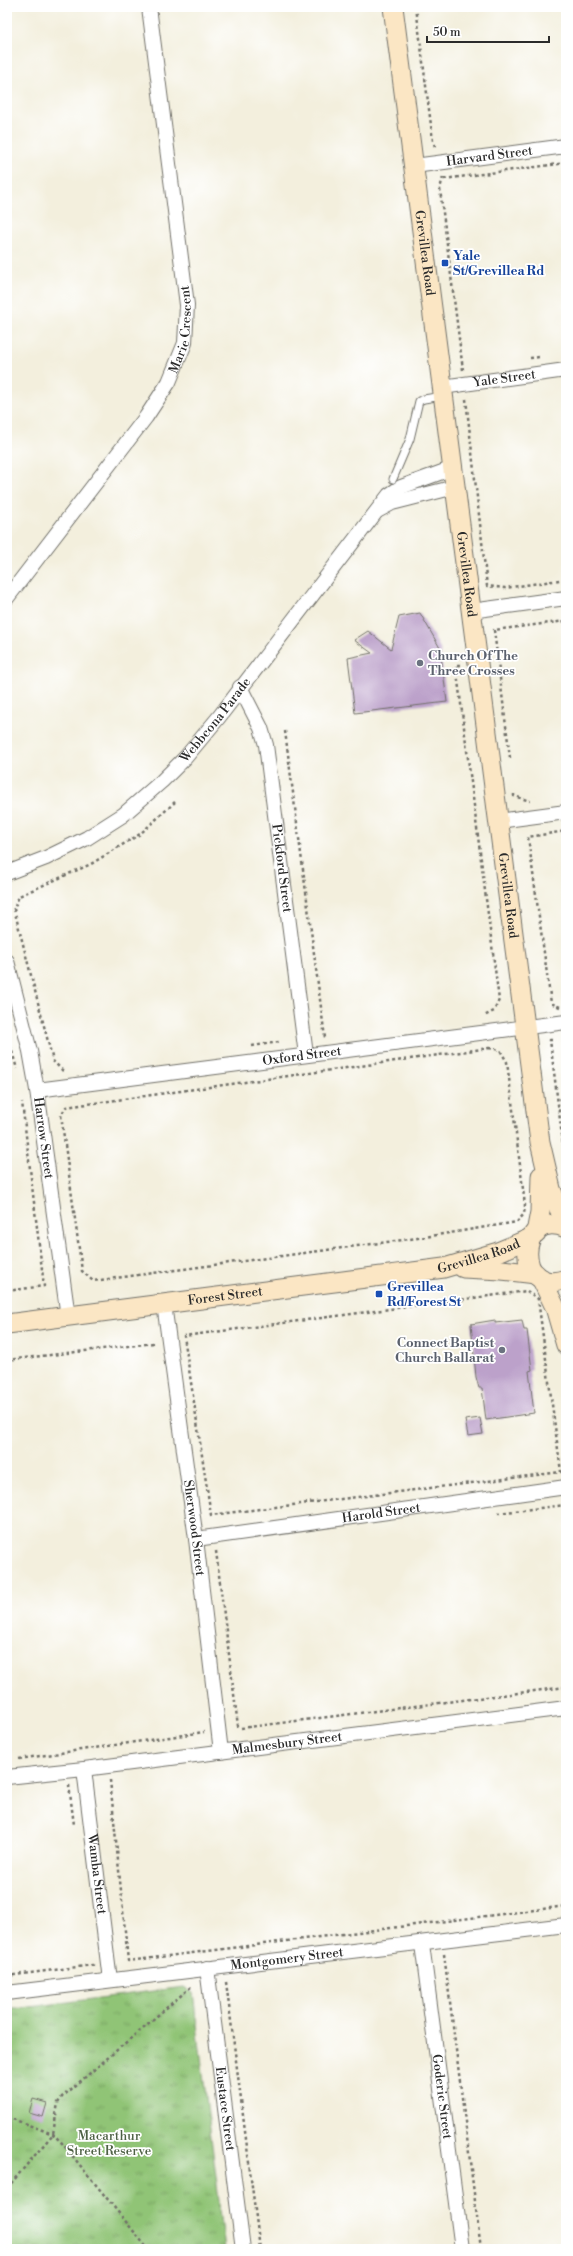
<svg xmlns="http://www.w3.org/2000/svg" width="573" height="2256" font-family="'Libre Bodoni',serif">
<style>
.park{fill:url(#park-tufts);stroke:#5e7850}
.building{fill:#bca1ca}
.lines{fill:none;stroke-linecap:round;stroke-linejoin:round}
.lane-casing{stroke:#717069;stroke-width:9}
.street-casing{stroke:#717069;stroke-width:16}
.secondary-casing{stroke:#717069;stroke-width:21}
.path{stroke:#717069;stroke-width:2.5;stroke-dasharray:3 3;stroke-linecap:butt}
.lane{stroke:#fff;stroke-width:7}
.street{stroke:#fff;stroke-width:14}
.secondary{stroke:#fbe6c4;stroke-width:19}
.transit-dot{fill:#1a4fb4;stroke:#fff;stroke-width:1.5}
.worship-dot{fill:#6b7280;stroke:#fff;stroke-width:1.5}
.labels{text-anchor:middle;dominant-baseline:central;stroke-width:3.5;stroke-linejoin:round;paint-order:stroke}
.street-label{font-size:13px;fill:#2b2b2b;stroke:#fff}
.transit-label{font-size:13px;font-weight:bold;fill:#164399;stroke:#fff;text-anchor:start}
.worship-label{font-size:13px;font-weight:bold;fill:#5b616d;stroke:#fff;text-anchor:start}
.park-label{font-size:13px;fill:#4e6145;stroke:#fff}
</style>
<defs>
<pattern id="park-tufts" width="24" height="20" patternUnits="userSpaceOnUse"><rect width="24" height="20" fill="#90c476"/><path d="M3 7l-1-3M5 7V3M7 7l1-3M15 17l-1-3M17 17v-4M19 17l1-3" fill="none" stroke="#769f61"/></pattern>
</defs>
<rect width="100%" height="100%" fill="#fff"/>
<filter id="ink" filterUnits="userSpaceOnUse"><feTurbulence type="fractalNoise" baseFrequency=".025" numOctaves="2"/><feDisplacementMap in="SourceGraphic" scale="8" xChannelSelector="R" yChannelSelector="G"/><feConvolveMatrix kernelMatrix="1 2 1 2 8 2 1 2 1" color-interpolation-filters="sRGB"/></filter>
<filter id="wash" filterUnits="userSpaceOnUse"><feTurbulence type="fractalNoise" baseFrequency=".012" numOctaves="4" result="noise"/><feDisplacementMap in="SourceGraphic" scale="16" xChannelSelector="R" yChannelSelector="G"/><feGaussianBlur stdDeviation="0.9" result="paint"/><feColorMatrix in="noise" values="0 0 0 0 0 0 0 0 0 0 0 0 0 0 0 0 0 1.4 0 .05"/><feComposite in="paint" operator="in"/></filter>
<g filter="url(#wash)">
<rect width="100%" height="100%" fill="#f3efdd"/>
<path class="park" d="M184 1987 193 1993 225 2249H7V2010Z"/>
<g id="blocks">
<path class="building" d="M420 613 440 648 447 702 355 713 348 658 372 653 354 640 368 631 391 649 399 617Z
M495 1320V1323L522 1320 524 1330H527L532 1370 529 1371 534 1413 486 1420 482 1388H479L476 1377 471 1324Z
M480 1418 483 1434 468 1436 465 1420Z
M33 2099 47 2103 43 2117 29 2113Z"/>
</g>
</g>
<g filter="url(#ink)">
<use href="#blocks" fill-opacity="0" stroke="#717069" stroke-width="1"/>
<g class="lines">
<g class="lane-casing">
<path id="lane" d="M393 479 410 439 419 401 424 399 442 396"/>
</g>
<g class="street-casing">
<g id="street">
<path id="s1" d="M414 166 566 146"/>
<path id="s2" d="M442 387 566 370"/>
<path d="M379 510 392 503 455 487"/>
<path id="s3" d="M7 598 146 417 169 382 185 343 187 305 149 7"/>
<path d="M471 611 566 598"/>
<path id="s4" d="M240 687 261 728 266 745 306 1055"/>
<path d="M498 821 566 812"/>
<path id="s5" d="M7 873 46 858 87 838 123 815 162 781 185 758 219 717 389 495 401 487 453 468"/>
<path id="s6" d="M7 961 30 1051 37 1090 68 1317"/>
<path id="s7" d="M37 1090 566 1022"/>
<path id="s8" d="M164 1304 196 1539 221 1752"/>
<path id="s9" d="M196 1539 566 1487"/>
<path id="s10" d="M84 1769 110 1980"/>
<path id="s11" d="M7 1777 84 1769 566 1708"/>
<path id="s12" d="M422 1944 462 2249"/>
<path id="s13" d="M207 1968 243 2249"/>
<path id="s14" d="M7 1993 566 1925"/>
</g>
</g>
<g class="secondary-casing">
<g id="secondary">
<path id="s15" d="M393 7 540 1142 551 1189 566 1226"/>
<path d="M566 1228C516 1207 514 1298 566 1279"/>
<path d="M536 1233 540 1212 541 1176"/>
<path d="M463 1268 502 1270 536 1274"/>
<path d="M541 1278 555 1307 566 1345"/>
<path id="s16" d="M7 1324 444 1268 498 1252 531 1238"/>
</g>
</g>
<path class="path" d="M416 7 433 141 436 149
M443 177 440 189 463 370
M444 179 566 163
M530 358 540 357
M466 399 487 586 505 588 566 579
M460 665H456L499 1000 494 1011 484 1016
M285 731 325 1038
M510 758 494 630 566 621
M514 794V796L530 801
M7 911 14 909
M560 1007 551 1003 528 837 566 831
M7 1034 17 1069
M552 1040H550L566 1168
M252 1046 279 1042
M489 1048 500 1050 507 1062 525 1205 524 1214 517 1222 425 1237 93 1281 82 1271 61 1115 66 1107Z
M63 1071 53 1061 14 909 19 896 91 864 140 834 175 802
M7 1291 44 1286 22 1102
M527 1291 538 1299 561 1472 211 1515 184 1336Z
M7 1360 154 1343
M498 1513 565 1505 566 1512
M216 1551 238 1726 241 1728 566 1687
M19 1759 204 1732
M110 1780 128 1961 566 1906
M69 1785 74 1825
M444 1954 481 2249
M7 1976 93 1965 92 1963
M226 1982 260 2249
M7 2117 53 2134 62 2143 148 2249
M7 2188 53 2134 58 2103 62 2097 192 1986"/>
<use href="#lane" class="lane"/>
<use href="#street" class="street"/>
<use href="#secondary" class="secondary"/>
</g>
</g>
<g class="transit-dot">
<rect x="441" y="259" width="8" height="8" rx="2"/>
<rect x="375" y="1290" width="8" height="8" rx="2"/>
</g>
<g class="worship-dot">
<circle cx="420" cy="663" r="4"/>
<circle cx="502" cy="1350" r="4"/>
</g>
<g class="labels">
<g class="street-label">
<text stroke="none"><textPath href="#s1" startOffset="76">Harvard Street</textPath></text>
<text stroke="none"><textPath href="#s15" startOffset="248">Grevillea Road</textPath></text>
<text stroke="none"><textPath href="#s3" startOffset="325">Marie Crescent</textPath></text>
<text stroke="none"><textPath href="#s2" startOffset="63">Yale Street</textPath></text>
<text stroke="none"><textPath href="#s15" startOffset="572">Grevillea Road</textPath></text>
<text stroke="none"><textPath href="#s5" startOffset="263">Webbcona Parade</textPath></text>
<text stroke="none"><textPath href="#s4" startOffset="188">Pickford Street</textPath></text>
<text stroke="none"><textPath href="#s15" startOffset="896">Grevillea Road</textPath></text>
<text stroke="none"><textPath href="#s7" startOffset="267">Oxford Street</textPath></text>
<text stroke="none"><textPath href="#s6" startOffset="181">Harrow Street</textPath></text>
<text stroke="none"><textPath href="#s16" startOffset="477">Grevillea Road</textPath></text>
<text stroke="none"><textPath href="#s16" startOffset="220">Forest Street</textPath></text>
<text stroke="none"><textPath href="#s9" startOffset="187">Harold Street</textPath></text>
<text stroke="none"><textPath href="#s8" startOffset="226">Sherwood Street</textPath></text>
<text stroke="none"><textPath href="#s11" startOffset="282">Malmesbury Street</textPath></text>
<text stroke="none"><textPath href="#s10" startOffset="106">Wamba Street</textPath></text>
<text stroke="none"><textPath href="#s14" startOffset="282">Montgomery Street</textPath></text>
<text stroke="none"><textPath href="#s12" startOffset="154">Goderic Street</textPath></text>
<text stroke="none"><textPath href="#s13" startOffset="142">Eustace Street</textPath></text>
</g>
<g class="transit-label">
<text x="453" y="256">Yale<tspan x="453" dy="15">St/Grevillea Rd</tspan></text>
<text x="387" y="1287">Grevillea<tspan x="387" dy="15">Rd/Forest St</tspan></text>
</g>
<g class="worship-label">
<text x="428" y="656">Church Of The<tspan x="428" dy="15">Three Crosses</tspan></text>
<text x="494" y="1343" text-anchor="end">Connect Baptist<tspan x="494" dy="15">Church Ballarat</tspan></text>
</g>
<g class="park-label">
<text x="109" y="2136">Macarthur<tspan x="109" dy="15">Street Reserve</tspan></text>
</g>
</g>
<rect width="573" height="2256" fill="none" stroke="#fff" stroke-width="24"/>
<path d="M427 36v6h122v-6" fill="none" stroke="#2b2b2b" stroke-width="2"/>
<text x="433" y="36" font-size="12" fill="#2b2b2b" stroke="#ffffff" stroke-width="3" paint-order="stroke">50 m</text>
</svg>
